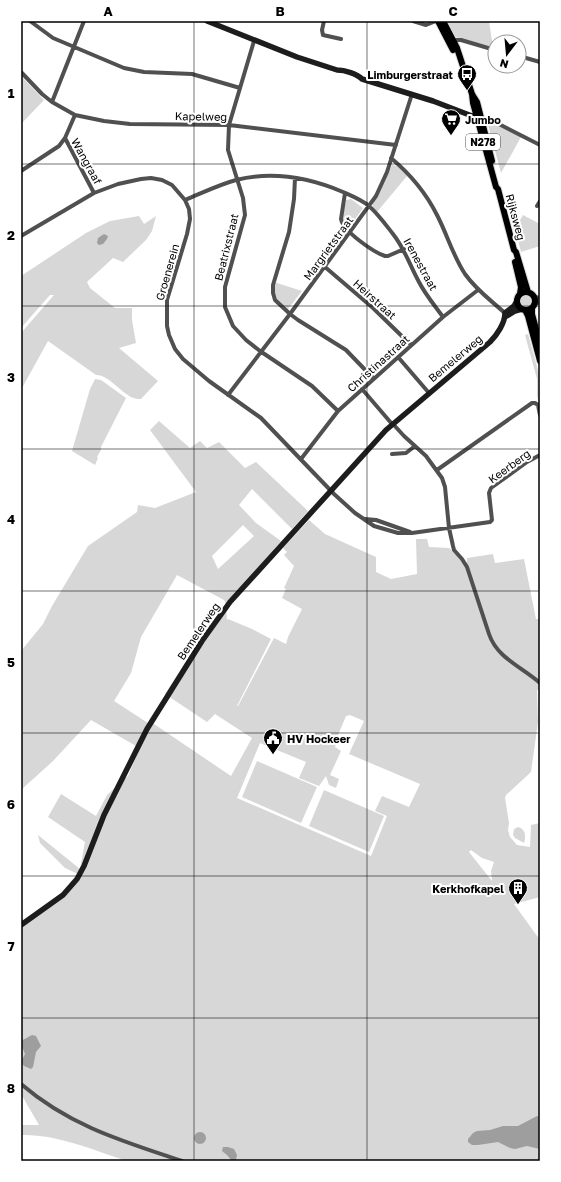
<svg xmlns="http://www.w3.org/2000/svg" width="561" height="1182" font-family="'Golos Text',sans-serif">
<style>
.green{fill:#d7d7d7;fill-rule:evenodd}
.water{fill:#9e9e9e}
.lines{fill:none;stroke-linecap:round;stroke-linejoin:round}
.primary-casing{stroke:#dbdbdb;stroke-width:8}
.street{stroke:#505050;stroke-width:4}
.secondary{stroke:#1d1d1d;stroke-width:5.5}
.primary{stroke:#000;stroke-width:6}
.grid{fill:none;stroke:#000;stroke-width:1;stroke-opacity:0.55}
.labels{text-anchor:middle;dominant-baseline:central;stroke-width:4;stroke-linejoin:round;paint-order:stroke}
.shield{fill:#fff;stroke:#4c4c4c;stroke-width:1}
.shield-label{font-size:10px;font-weight:bold;fill:#000}
.poi-label{font-size:11px;font-weight:bold;fill:#000;stroke:#fff;text-anchor:end}
.street-label{font-size:11px;fill:#000;stroke:#fff}
.neatline{fill:none;stroke:#000;stroke-width:1.5}
.grid-label{font-size:13px;text-anchor:middle;font-weight:bold;fill:#000}
</style>
<rect width="100%" height="100%" fill="#fff"/>
<path class="green" d="M447 21H489L493 47 455 37Z
M21 76 44 100 21 124Z
M487 121 521 137 501 173Z
M392 165 399 166 407 176 377 212 373 207V204Z
M351 199 363 208 349 228 342 221 346 200Z
M523 215 540 224V246L521 252 515 229Z
M139 216 144 224 156 216 152 231 146 240 123 262 113 258 87 282 90 288 115 308H132V320L136 343 119 348 158 381 141 399C125 401 112 375 96 375L48 341 22 388 21 387V333L54 295H50L21 328V276L86 233 110 221Z
M274 282 302 291 288 309C275 302 274 295 274 282Z
M520 301a6 6 0 1 1 12 0a6 6 0 1 1-12 0Z
M528 334 540 378V408L537 396V379L525 335Z
M95 379 101 380 126 398 101 447V450L97 457 98 458 95 465 72 451 90 389Z
M159 421 190 448 200 441 207 448 219 442 245 468 256 462 308 511 292 529 252 489 239 505 256 523 281 541 226 604 227 620 228 619 252 629 271 639 237 706H238L274 638 286 644 288 637 302 609 282 598 286 589 284 588 294 566 284 555 287 552 283 548 309 520 325 534 376 557V572L391 579 417 574 416 539H427L429 547 449 548 467 565V558L493 554 495 563 524 559 536 619H540V690H537L538 722 531 772 506 795 505 798 509 823 508 830 510 837 517 845 530 847 531 825 540 823V897L514 904 540 940V1161H127C93 1150 57 1134 21 1135V1125H39L21 1094V924L63 894 78 874 65 868 40 843 38 835 80 869 85 842 48 817 61 794 96 816 107 795 128 776 151 722 231 776 252 738 215 714 207 722 165 694 209 626 226 604 224 600 177 575 141 637 131 673 114 701 148 723 136 746 91 720 53 761 21 790V651L43 624 52 606 88 546 137 512 138 505 155 508 196 492 150 430ZM243 525 254 536 218 569 212 556ZM350 715 364 721 349 754 420 784 409 807 382 796 375 811 387 816 371 856 237 798 260 743 306 762 299 778 319 786 326 776 329 785 336 788 339 779 330 775 341 751 335 747 338 735 346 716ZM471 850 482 858 494 862 491 871 492 881 469 852Z
M257 761 317 787 301 823 242 797Z
M324 790 384 816 369 852 309 826Z
M518 827C526 829 526 837 524 843L515 838 513 835 514 829Z"/>
<path class="water" d="M104 234 108 236 107 239 103 244 99 245 97 243 98 238Z
M32 1035 36 1036 41 1046 36 1052 33 1067 31 1069 24 1066 21 1062 25 1054 23 1049 21 1047V1041Z
M537 1116 540 1117V1149L527 1146 515 1149 510 1148 498 1142 478 1145H472L468 1142V1139L473 1133 477 1131 490 1130 503 1126H518Z
M194 1138a6 6 0 1 1 12 0a6 6 0 1 1-12 0Z
M223 1147H228L234 1149 237 1155 236 1160 232 1161 227 1155 222 1151Z"/>
<g class="lines">
<g class="primary-casing">
<path id="primary" d="M438 21 453 50
M443 21 457 48 472 94 477 102 492 161
M472 94 473 103 496 187 498 189 514 250 516 252 528 292
M515 262 521 287 520 294
M517 301a9 9 0 1 1 18 0a9 9 0 1 1-18 0Z
M532 308V314L540 344
M525 310 528 316 540 361"/>
</g>
<path class="street" d="M30 21 53 38 124 68 144 72 192 74 240 88
M324 21 322 30 323 35 341 39
M413 21 426 25 436 21
M254 41 229 125 228 150 243 198 245 215 225 287V307L233 326 246 340 260 351 312 386 338 411
M454 41 457 40H461L495 50
M519 56 540 62
M21 72 42 94 52 102 75 115 104 121 130 124 229 125 396 145
M52 102 84 21
M489 119 540 145
M65 138 94 193
M391 158C410 174 426 193 437 215 447 234 453 256 465 274 477 291 492 301 507 315
M21 171 59 146 65 138 75 115
M295 178 294 199 289 232 273 285V293L275 300 290 314 298 320 346 350 373 378
M345 193 341 219C343 231 373 252 385 256H388L404 249
M185 200C202 193 218 185 236 180 272 171 310 178 343 192 352 196 362 200 369 206 378 214 386 225 393 234 405 249 410 266 419 282 425 294 435 306 443 317
M537 206 540 201
M21 236 94 193 118 184 141 179 151 178 162 180 172 185 185 200 189 209 190 219 187 234 167 300V326L169 335 175 349 183 359 209 381 261 418 334 494 355 513 374 526 398 533H412L490 522 492 520 489 493 491 488 527 462 540 455
M325 267 373 308 411 345
M535 297 540 298
M535 304 540 302
M398 357 429 393
M362 389 392 424
M228 395 290 314 376 196 387 172 412 94
M393 424 404 436 426 456 442 478 445 487 449 528 453 546 454 550 462 559 467 567 489 634C497 658 522 667 540 683
M392 454 406 453 415 446
M301 459 338 411 443 317 478 290
M437 470 532 403H535L538 405 540 415
M365 519 376 520 410 532
M21 1084C70 1126 122 1141 182 1161"/>
<path class="secondary" d="M207 21 297 57 337 70C345 70 357 74 362 79L433 101 472 116 480 115
M505 317 515 311 522 309
M21 925 63 895 77 879 84 866 104 815 147 729 202 641 230 602 386 430 490 342C497 335 505 323 505 313L514 306 517 301"/>
<use href="#primary" class="primary"/>
</g>
<path class="grid" d="M194 21V1161M367 21V1161M21 164H540M21 306H540M21 449H540M21 591H540M21 733H540M21 876H540M21 1018H540"/>
<defs>
<g id="bus-pin" transform="scale(1)"><path d="M0 17L-7.5 6A9.5 9.5 0 1 1 7.5 6Z" fill="#000" stroke="#fff"/><path d="M-5-6H5V4H4V6H2V4H-2V6H-4V4H-5ZM-3.5-4V0h7V-4ZM-3.5 1.2v1.5H-2V1.2ZM2 1.2v1.5H3.5V1.2Z" fill="#fff"/></g>
<g id="supermarket-pin" transform="scale(1)"><path d="M0 17L-7.5 6A9.5 9.5 0 1 1 7.5 6Z" fill="#000" stroke="#fff"/><path d="M-6-5.5h2.5l.6 2H6L4.5 2H-2.5L-4.4-4H-6ZM-1.5 3.2a1.3 1.3 0 1 0 .1 0ZM3 3.2a1.3 1.3 0 1 0 .1 0Z" fill="#fff"/></g>
<g id="civic-pin" transform="scale(1)"><path d="M0 17L-7.5 6A9.5 9.5 0 1 1 7.5 6Z" fill="#000" stroke="#fff"/><path d="M-.6-6.5H3V-4.5H.6V-3L4-1V1h2V6H-6V1h2V-1L-.6-3ZM-1.2 2.5V6h2.4V2.5Z" fill="#fff"/></g>
<g id="building-pin" transform="scale(1)"><path d="M0 17L-7.5 6A9.5 9.5 0 1 1 7.5 6Z" fill="#000" stroke="#fff"/><path d="M-4-6H4V6H1V3H-1V6H-4ZM-2.5-4.3h1.7v1.8h-1.7ZM.8-4.3h1.7v1.8H.8ZM-2.5-1h1.7V.8h-1.7ZM.8-1h1.7V.8H.8Z" fill="#fff"/></g>
</defs>
<g fill-rule="evenodd">
<use href="#bus-pin" x="467" y="74"/>
<use href="#supermarket-pin" x="451" y="119"/>
<use href="#civic-pin" x="273" y="738"/>
<use href="#building-pin" x="518" y="888"/>
</g>
<g class="labels">
<rect class="shield" x="466" y="134" width="34" height="16" rx="3"/>
<g class="shield-label">
<text x="483" y="142">N278</text>
</g>
<g class="poi-label">
<text x="453" y="74">Limburgerstraat</text>
<text x="465" y="119" text-anchor="start">Jumbo</text>
<text x="287" y="738" text-anchor="start">HV Hockeer</text>
<text x="504" y="888">Kerkhofkapel</text>
</g>
<g class="street-label">
<text transform="translate(201 116) rotate(1)">Kapelweg</text>
<text transform="translate(87 161) rotate(61)">Wangraaf</text>
<text transform="translate(516 217) rotate(75)">Rijksweg</text>
<text transform="translate(226 247) rotate(-76)">Beatrixstraat</text>
<text transform="translate(328 248) rotate(-54)">Margrietstraat</text>
<text transform="translate(421 264) rotate(61)">Irenestraat</text>
<text transform="translate(167 272) rotate(-74)">Groenerein</text>
<text transform="translate(375 299) rotate(42)">Heirstraat</text>
<text transform="translate(455 358) rotate(-40)">Bemelerweg</text>
<text transform="translate(378 363) rotate(-42)">Christinastraat</text>
<text transform="translate(509 466) rotate(-36)">Keerberg</text>
<text transform="translate(198 631) rotate(-56)">Bemelerweg</text>
</g>
</g>
<rect width="561" height="1182" fill="none" stroke="#ffffff" stroke-width="44"/>
<g transform="translate(507 54) rotate(196)"><circle r="19" fill="#ffffff" stroke="#999999"/>
<path d="M0-3L7 15L0 10L-7 15Z" fill="#000000"/>
<text y="-6" font-size="11" font-weight="bold" text-anchor="middle" fill="#000000">N</text>
</g>
<rect x="22" y="22" width="517" height="1138" class="neatline"/>
<g class="grid-label">
<text x="108" y="16">A</text>
<text x="280" y="16">B</text>
<text x="453" y="16">C</text>
<text x="11" y="98">1</text>
<text x="11" y="240">2</text>
<text x="11" y="382">3</text>
<text x="11" y="524">4</text>
<text x="11" y="667">5</text>
<text x="11" y="809">6</text>
<text x="11" y="951">7</text>
<text x="11" y="1093">8</text>
</g>
</svg>
